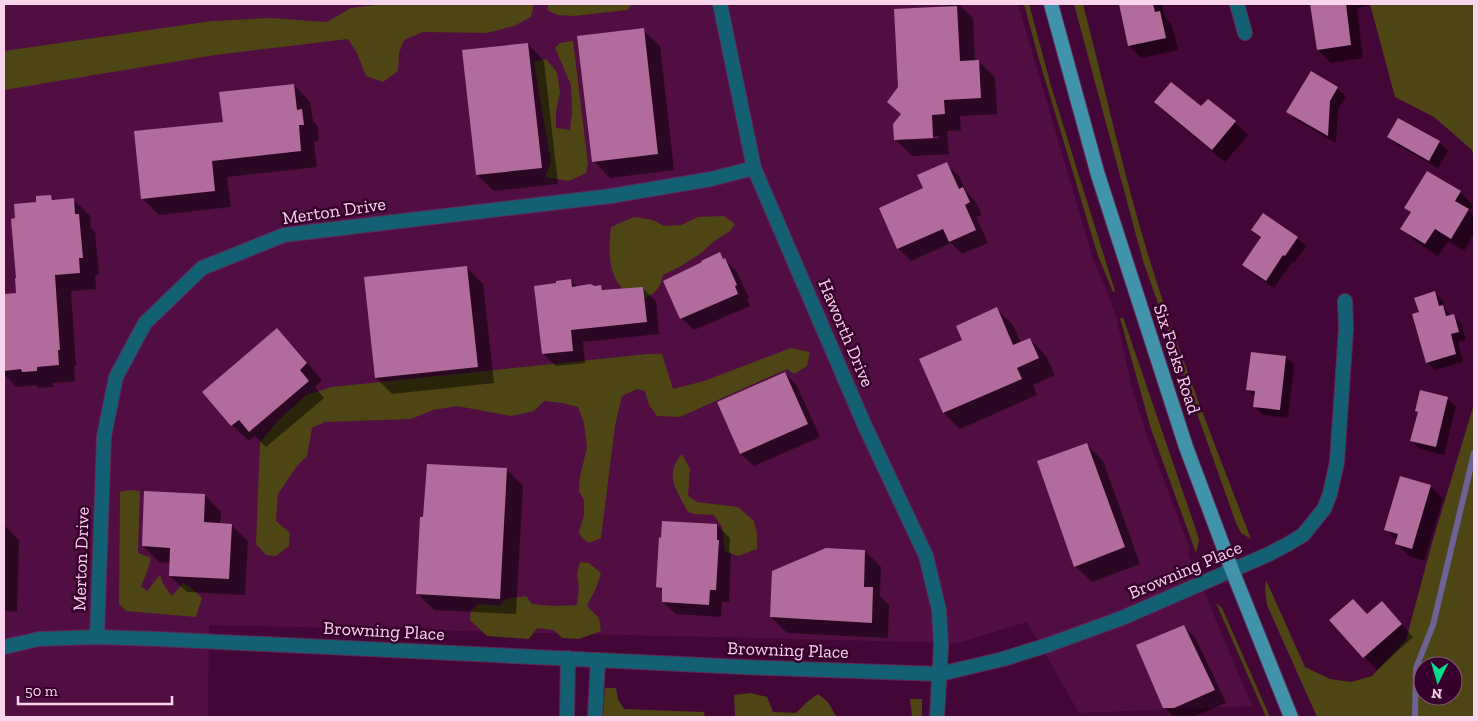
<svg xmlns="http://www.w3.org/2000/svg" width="1478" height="721" font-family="'Zilla Slab',serif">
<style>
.built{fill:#500e42}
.green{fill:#4e4514;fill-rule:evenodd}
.shadow{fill:#0007;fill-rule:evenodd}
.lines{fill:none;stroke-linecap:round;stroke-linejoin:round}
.stream{stroke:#6c6296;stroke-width:6}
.building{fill:#b16c9d}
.minor-casing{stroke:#5f2853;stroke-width:16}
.primary-casing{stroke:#5f2853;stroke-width:16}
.minor{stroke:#136073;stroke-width:14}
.primary{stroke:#4193aa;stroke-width:14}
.labels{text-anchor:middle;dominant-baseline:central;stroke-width:5;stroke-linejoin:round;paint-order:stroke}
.street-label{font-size:18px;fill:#f9d4ed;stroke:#37002c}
</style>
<rect width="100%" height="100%" fill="#420736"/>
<path class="built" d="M4 4H1018L1093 259 1105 287 1116 316 1131 384 1147 436 1190 549 1188 553 1252 706 1079 713 1027 622 958 643 209 625 208 717H4Z"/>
<path class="green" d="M384 4H534L531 17 514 26 487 33 423 32 404 40 399 53 398 71 383 82 366 76 357 53 348 39 215 55 4 90V51L212 21 270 18 327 22 351 8Z
M548 4H632L627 10 574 16 558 15 547 10Z
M1024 4H1029L1051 86 1115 291 1113 292 1098 256 1038 56Z
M1074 4H1083C1105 89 1124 176 1150 261 1179 355 1216 447 1251 539L1241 533 1236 523 1143 261Z
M1370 4H1474V158L1472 150 1434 117 1395 97Z
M573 41 588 164 586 173 569 181 545 177 551 163 534 62 546 59 557 72 560 92 556 111V128L570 130 572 113 571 85 555 48 560 43Z
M724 216 735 224 730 231 713 242 700 254 681 266 663 275C659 292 653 295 637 301 632 297 627 293 622 288 607 273 609 246 611 227L634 217 653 220 664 226 681 225 698 217Z
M1123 317 1197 533 1199 540 1196 553 1151 429 1122 325 1120 319Z
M791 348 810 352 807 366 794 374 787 369 680 417 657 416 649 405 645 391 637 389 622 396 615 426 601 538 589 543 582 538 579 532 584 515V500L579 491 580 477 587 447 584 423 578 407 562 403 544 401 534 411 512 416 457 406 433 410 411 419 325 422 312 428 307 456 297 466 278 494 276 521 290 533 289 546 276 556 266 555 256 544 260 442 278 421 306 395 332 387 648 354H662L673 389 704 381Z
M1474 404V717H1317L1267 605 1265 589 1266 580 1305 667 1330 679 1351 682 1372 676 1406 640 1432 543ZM1423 666H1453V696H1423Z
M682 454 690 469 688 496 697 502 738 507 754 521 757 534V549L738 556 725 551 722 527 714 515 694 514 688 512C677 491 663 475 682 454Z
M131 490 140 491 138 553 151 558 147 572 141 586 147 591 160 575 163 584 172 596 183 583 193 589 202 598 196 617 126 611 119 604 120 492Z
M580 562 589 563 601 573 597 586 587 606 599 618 601 631 579 639 562 638 554 630 537 628 529 639 487 636 470 620 471 610 480 604 499 606 506 599 526 596 532 604 554 606 577 605 579 588 577 574Z
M1216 603 1222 608 1270 717H1266Z
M605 688H616L618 699 624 709 704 712 705 717H603Z
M750 693 767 697 773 712 796 713 807 702 818 694 828 702 835 715 838 717H735L734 695Z
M910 699H922V717H912Z"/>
<path class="shadow" d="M951 4H959L973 18 975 61H978L995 77 997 114 960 116 961 130 947 131 949 154 912 156 895 139 902 115 889 102 900 88 939 8ZM939 136V139L911 140V138Z
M1120 4H1162L1165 17 1172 25 1178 50 1141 58 1129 45Z
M1311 4H1368V6L1357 8 1363 58 1331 63 1318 50Z
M643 30 660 46 674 170 610 178 594 161Z
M528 44 544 61 558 184 494 191 477 175 463 51Z
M294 85 310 102 313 121 318 127 319 141 314 142 317 167 227 177 231 207 159 215 142 198 224 123Z
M1337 88 1346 96 1338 110 1336 143 1296 120 1288 111Z
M1208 100 1235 122 1248 135 1225 162 1168 115 1156 102 1201 108Z
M1389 137 1439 142 1448 151 1438 168 1397 145Z
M946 164 959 176 966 191 975 201 982 215 976 217 988 243 962 254 951 243 911 261 898 248 881 209 925 189Z
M1460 192 1473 205 1469 211 1474 216V233L1464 251 1448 241 1438 256 1415 241 1402 229 1412 213 1406 207Z
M51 196 56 201 74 200 90 216 91 228 95 232 99 274 95 275 96 289 71 291 76 366H74L75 381 53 383V387L39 388 36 385 16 387 4 374V295L18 294 37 203Z
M1252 230 1297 238 1306 246 1294 263 1292 262 1274 288 1252 273 1243 264 1261 239Z
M719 254 737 272 749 298 747 299 750 306 694 330 681 318Z
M466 267 483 284 494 383 392 394 376 378Z
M571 281 578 287 600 286 605 291 643 288 656 301 659 334 583 342 585 363 556 366 543 354Z
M1435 293 1443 301 1445 308 1451 316 1453 315 1461 323 1466 340 1458 342 1463 362 1435 370 1427 362Z
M997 309 1013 325 1021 343 1030 339 1046 356 1055 375 1033 385 1037 395 960 429 944 413 920 359 964 341Z
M277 330 293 346 322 380 315 387 324 398 266 447 255 436 249 441 232 425 204 392Z
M1286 357 1294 365 1288 418 1263 415 1254 406 1255 397 1248 389Z
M785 373 797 386 820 437 754 466 741 454 719 403Z
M1447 398 1456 406 1444 455 1420 449 1412 441 1419 413 1416 411Z
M1087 445 1103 461 1140 564 1092 582 1075 566Z
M506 469 523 486 516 614 434 610 417 593Z
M1430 486 1443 499 1424 561 1409 556 1397 543V541L1386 529Z
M205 495 221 512 220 524 231 525 248 541 245 595 187 592 170 576 171 563 159 562 143 546Z
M4 525 19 540 17 612 4 611Z
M717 525 730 538 729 552 731 554 729 602H722L721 617 676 614 663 602V592L658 586Z
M865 551 881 567 880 596 889 605 888 638 787 633 771 617Z
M1394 616 1413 637 1377 670 1331 620Z
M1184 626 1196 639 1226 703 1193 717H1174L1164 707Z"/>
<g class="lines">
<path class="stream" d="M1415 717 1416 668 1433 625 1474 453"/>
</g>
<path class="building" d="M1119 4H1153L1155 12 1160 11 1166 38 1128 46Z
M1310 4H1346L1351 45 1317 50Z
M957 6 960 61 979 60 981 98 944 100 945 114 932 115 933 138 894 140 893 124 901 114 887 102 898 87 894 9Z
M644 28 658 154 592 162 577 36Z
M528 43 542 168 476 175 462 50Z
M1311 71 1338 87 1330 101 1328 136 1286 112Z
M1171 82 1201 106 1208 99 1236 121 1212 150 1154 102Z
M294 84 297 110 302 109 304 125H299L301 151 212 161 215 191 141 199 134 131 223 122 219 92Z
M1398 118 1440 141 1429 161 1387 137Z
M947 162 959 189 963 187 970 202 965 205 976 230 949 242 943 229 897 249 879 208 923 188 917 175Z
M1427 171 1461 191 1455 201 1469 209 1451 239 1435 229 1425 244 1400 229 1411 212 1404 208Z
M51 195 52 200 74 198 75 214H79L83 258H79L80 273 55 275 60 350H58L59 365 37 367V371L22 372 21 369 4 371V294L16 293 15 278H16L11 219 15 218 14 204 36 202V196Z
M1263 213 1298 237 1285 256 1283 255 1266 281 1242 265 1261 237 1251 230Z
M720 252 723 259 725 258 737 285 735 286 738 294 680 319 663 281 702 262 701 261Z
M467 266 478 367 375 378 364 277Z
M571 279 572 287 590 284 595 286 601 285 602 290 643 287 647 322 571 330 573 351 542 354 534 286 556 283V281Z
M1435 291 1439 306 1443 305 1446 316 1454 314 1459 332 1451 334 1456 354 1426 363 1412 314 1419 312 1414 298Z
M997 307 1013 345 1030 338 1039 358 1017 368 1022 379 943 413 919 359 962 340 956 326Z
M277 328 307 363 300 370 309 381 249 432 239 420 231 426 202 392Z
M1251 352 1286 356 1280 410 1253 407 1255 391 1246 390Z
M785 372 808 424 740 454 717 402Z
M1420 390 1448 397 1436 447 1410 441 1418 412 1415 411Z
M1087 443 1125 547 1074 567 1037 461Z
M427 464 507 468 500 599 416 594 420 517H423Z
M1400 476 1431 485 1412 549 1395 544 1398 534 1384 530Z
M144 491 205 494 204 522 232 524 229 579 169 576 170 548 142 546Z
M662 521 717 524V540H719L716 590H710L709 605 662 602V588L656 587 659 537 661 538Z
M826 548 865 550 864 587H873L872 623 770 617 772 571Z
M1353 599 1367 614 1382 601 1402 624 1363 658 1329 620Z
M1184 625 1215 690 1174 708H1163L1136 645Z"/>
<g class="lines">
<g class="minor-casing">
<path id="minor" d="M720 4 754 168 864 424 926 556 939 610 941 645 937 717
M1237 4 1245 33
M97 637 104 436 116 377 145 323 202 268 284 235 611 196 711 179 754 168
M4 647 39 639 97 637 158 639 743 667 940 674 1003 659 1048 645 1122 618 1269 554 1288 544 1303 535 1324 509 1330 494 1337 462 1346 329 1345 301
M567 717 568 658
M595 717 598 660"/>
</g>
<g class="primary-casing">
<path id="primary" d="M1051 4 1098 175 1186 447 1232 570 1291 717"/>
</g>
<use href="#minor" class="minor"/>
<use href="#primary" class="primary"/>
</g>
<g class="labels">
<g class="street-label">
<text transform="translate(334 211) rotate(-8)">Merton Drive</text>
<text transform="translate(846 333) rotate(67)">Haworth Drive</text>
<text transform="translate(1177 359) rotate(72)">Six Forks Road</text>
<text transform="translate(81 559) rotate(-88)">Merton Drive</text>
<text transform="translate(1185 570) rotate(-23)">Browning Place</text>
<text transform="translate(384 631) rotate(3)">Browning Place</text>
<text transform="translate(788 650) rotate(2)">Browning Place</text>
</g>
</g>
<rect width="1478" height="721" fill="none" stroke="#f9d4ed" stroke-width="10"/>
<g transform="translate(1438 681) rotate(185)"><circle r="24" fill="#37002c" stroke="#855579"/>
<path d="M0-4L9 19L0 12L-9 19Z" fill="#09d98b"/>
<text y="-8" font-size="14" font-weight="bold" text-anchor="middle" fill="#f9d4ed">N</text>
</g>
<path d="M18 696v8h154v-8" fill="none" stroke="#f9d4ed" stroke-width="2.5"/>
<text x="25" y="696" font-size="15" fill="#f9d4ed" stroke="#37002c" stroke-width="4" paint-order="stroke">50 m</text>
</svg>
